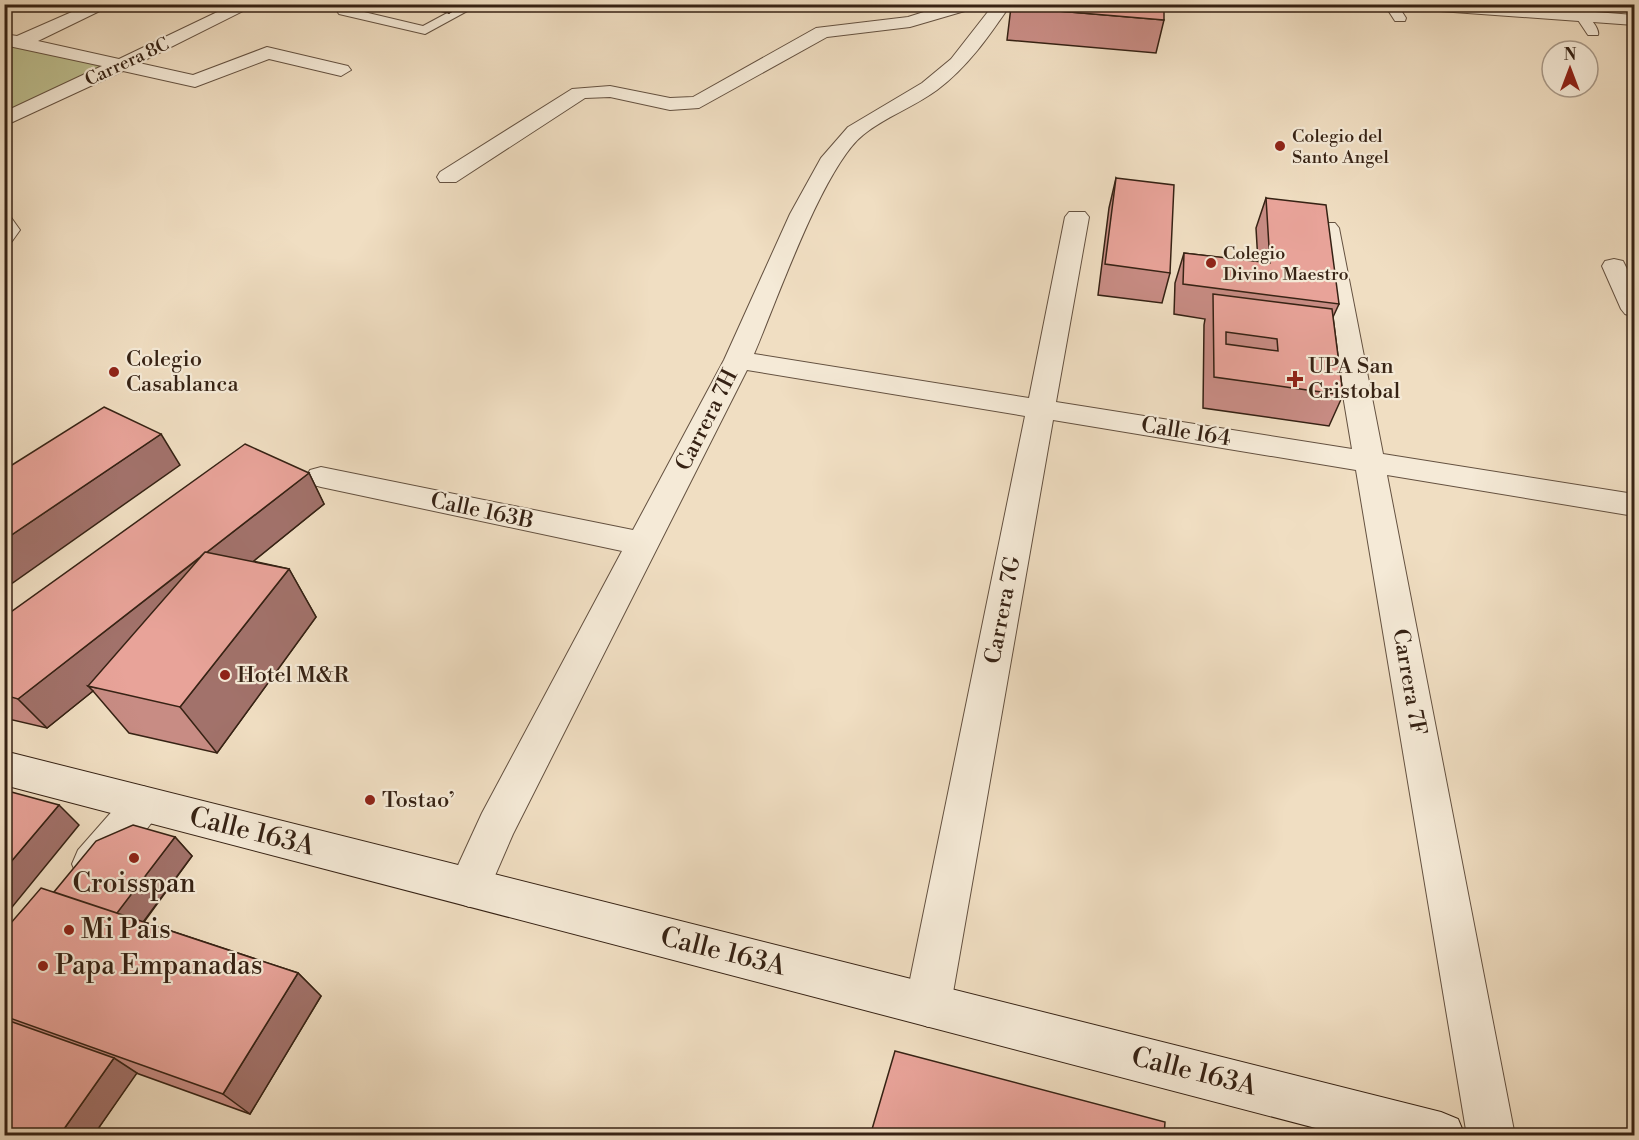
<svg xmlns="http://www.w3.org/2000/svg" width="1639" height="1140" font-family="'Libre Bodoni',serif">
<style>
.green{fill:#bec090;stroke:#7a7152;stroke-width:1.5}
.lines{fill:none;stroke-linecap:round;stroke-linejoin:round}
.service-casing{stroke:#645140;stroke-width:2}
.minor-casing{stroke:#645140;stroke-width:2}
.tertiary-casing{stroke:#645140;stroke-width:2}
.secondary-casing{stroke:#362214;stroke-width:2}
.service{fill:#f5ead7;fill-rule:evenodd}
.minor{fill:#f5ead7;fill-rule:evenodd}
.tertiary{fill:#f5ead7;fill-rule:evenodd}
.secondary{fill:#f5ead7;fill-rule:evenodd}
.wall{fill:#c88c84;stroke:#362214;stroke-width:1.5}
.shaded-wall{fill:#a2726b;stroke:#362214;stroke-width:1.5}
.building{fill:#e8a399;stroke:#362214;stroke-width:1.5;fill-rule:evenodd}
.poi-dot{fill:#8f2418;stroke:#f5ead7;stroke-width:2}
.labels{text-anchor:middle;dominant-baseline:central;stroke-width:4.5;stroke-linejoin:round;paint-order:stroke}
.far-street-label{font-size:18px;fill:#362214;stroke:#f5ead7}
.far-poi-label{font-size:18px;fill:#362214;stroke:#f5ead7;text-anchor:start}
.poi-label{font-size:22px;fill:#362214;stroke:#f5ead7;text-anchor:start}
.street-label{font-size:22px;fill:#362214;stroke:#f5ead7}
.near-street-label{font-size:27px;fill:#362214;stroke:#f5ead7}
.near-poi-label{font-size:27px;fill:#362214;stroke:#f5ead7;text-anchor:start}
</style>
<rect width="100%" height="100%" fill="#f0dec2"/>
<filter id="stains"><feTurbulence type="fractalNoise" baseFrequency=".00333" numOctaves="4"/><feColorMatrix values="0 0 0 0 .2 0 0 0 0 .09 0 0 0 0 .02 0 0 0 .5 -.17"/></filter>
<radialGradient id="worn" r=".72"><stop offset=".6" stop-color="#630" stop-opacity="0"/><stop offset="1" stop-color="#630" stop-opacity=".3"/></radialGradient>
<path class="green" d="M5 40 117 63 5 115Z"/>
<g class="lines">
<g class="service-casing">
<path id="service" d="M464 4H480L425 34 339 14 337 11 343 7 423 26Z
M1384 4H1397L1406 18 1405 21H1395Z
M1582 13C1589 15 1600 29 1598 35H1588L1576 17Z
M4 215 10 216 20 230 10 244 4 245Z"/>
</g>
<g class="minor-casing">
<path id="minor" d="M90 4H114L38 41 119 59 234 4H257L139 63 193 75 267 47 348 66 351 70 341 76 269 59 195 87 123 71 4 126V112L102 66 4 45V34L17 36Z
M949 4H977L975 8 910 27 827 37 699 108 670 110 610 97 585 98 456 182H440L437 177 440 172 572 89 610 86 670 98 693 97 816 28 908 17Z
M994 4H1011C989 36 968 67 937 90 914 107 885 117 863 135 823 167 776 303 754 354L1029 398 1065 217 1069 212H1085L1089 217 1056 402 1352 449 1315 228 1319 223H1335L1339 228 1383 454 1634 494V516L1387 475 1515 1136H1467L1356 470 1053 420 951 1004 944 1020 928 1027 912 1020 905 1004 1025 416 747 370 513 834 484 901 469 907 454 901 448 887 482 813 622 551 321 487 310 484 306 477 310 470 321 467 633 530 724 360 790 214 821 158 848 127 922 83 951 59Z
M1614 259 1623 261 1634 283V317L1625 314 1621 309 1602 266 1605 261Z
M143 786 157 792 163 804 157 816 108 878 93 883 78 878 72 864 78 850 129 792Z"/>
</g>
<g class="tertiary-casing">
<path id="tertiary" d="M1404 4H1491L1634 15V25L1412 9Z"/>
</g>
<g class="secondary-casing">
<path id="secondary" d="M4 751 1441 1112 1458 1119 1465 1136H1346L4 785Z"/>
</g>
<use href="#service" class="service"/>
<use href="#minor" class="minor"/>
<use href="#tertiary" class="tertiary"/>
<use href="#secondary" class="secondary"/>
</g>
<path class="wall" d="M404 4H464L449 13Z
M1011 7 1164 20 1156 53 1007 40Z
M1116 178 1170 273 1162 303 1098 295 1109 208Z
M1266 198 1339 304 1333 317 1343 395 1329 426 1203 408 1204 325 1205 319 1174 314 1175 283 1184 253 1258 262 1256 228Z
M309 473 324 504 253 561 289 569 316 617 217 753 129 733 93 691 47 728 4 718V617Z
M175 837 192 856 144 922 298 973 321 996 250 1114 136 1073 93 1136H4V931Z"/>
<path class="shaded-wall" d="M446 4H464L449 13Z
M161 434 180 465 4 589V540Z
M309 473 324 504 97 688 88 686 93 691 47 728 18 699Z
M289 569 316 617 217 753 180 707Z
M59 805 79 825 4 917V870Z
M175 837 192 856 135 933 114 916Z
M298 973 321 996 250 1114 223 1094Z
M114 1058 137 1073 93 1136H59Z"/>
<path class="building" d="M1011 4H1164V20L1011 7Z
M1116 178 1174 185 1170 273 1105 264Z
M1266 198 1326 205 1339 304 1183 284 1184 253 1270 263Z
M1213 294 1332 309 1343 395 1214 377ZM1226 332 1277 339 1278 351 1226 344Z
M104 407 161 434 4 540V470Z
M245 444 309 473 207 552H205L200 557 18 699 4 695V617Z
M205 552 289 569 180 707 88 686Z
M4 790 59 805 4 870Z
M133 825 175 837 117 913 54 892 96 841Z
M41 888 298 973 223 1094 4 1016V931Z
M4 1019 114 1058 59 1136H4Z
M895 1051 1165 1122 1164 1136H870Z"/>
<g class="poi-dot">
<circle cx="1280" cy="146" r="6"/>
<circle cx="1211" cy="263" r="6"/>
<circle cx="114" cy="372" r="6"/>
<path d="M1292 370h6v6h6v6h-6v6h-6v-6h-6v-6h6z"/>
<circle cx="225" cy="675" r="6"/>
<circle cx="370" cy="800" r="6"/>
<circle cx="134" cy="858" r="6"/>
<circle cx="69" cy="930" r="6"/>
<circle cx="43" cy="966" r="6"/>
</g>
<g class="labels">
<g class="far-street-label">
<text transform="translate(127 62) rotate(-25)">Carrera 8C</text>
</g>
<g class="far-poi-label">
<text x="1292" y="136">Colegio del<tspan x="1292" dy="21">Santo Angel</tspan></text>
<text x="1223" y="253">Colegio<tspan x="1223" dy="21">Divino Maestro</tspan></text>
</g>
<g class="poi-label">
<text x="126" y="359">Colegio<tspan x="126" dy="25">Casablanca</tspan></text>
<text x="1308" y="366">UPA San<tspan x="1308" dy="25">Cristobal</tspan></text>
<text x="237" y="675">Hotel M&amp;R</text>
<text x="382" y="800">Tostao’</text>
</g>
<g class="street-label">
<text transform="translate(707 420) rotate(-63)">Carrera 7H</text>
<text transform="translate(1186 432) rotate(9)">Calle 164</text>
<text transform="translate(482 511) rotate(12)">Calle 163B</text>
<text transform="translate(1003 610) rotate(-79)">Carrera 7G</text>
<text transform="translate(1409 682) rotate(80)">Carrera 7F</text>
</g>
<g class="near-street-label">
<text transform="translate(252 832) rotate(14)">Calle 163A</text>
<text transform="translate(723 952) rotate(14)">Calle 163A</text>
<text transform="translate(1194 1072) rotate(14)">Calle 163A</text>
</g>
<g class="near-poi-label">
<text x="134" y="884" text-anchor="middle">Croisspan</text>
<text x="81" y="930">Mi Pais</text>
<text x="55" y="966">Papa Empanadas</text>
</g>
</g>
<rect width="1639" height="1140" fill="none" stroke="#f0dec2" stroke-width="24"/>
<rect x="6" y="6" width="1627" height="1128" fill="none" stroke="#362214" stroke-width="3"/>
<rect x="12" y="12" width="1615" height="1116" fill="none" stroke="#362214" stroke-width="1.5"/>
<g transform="translate(1570 69)"><circle r="28" fill="#f5ead7" stroke="#a99a89" stroke-width="1.5"/>
<path d="M0-4.5L10 22L0 15L-10 22Z" fill="#8f2418"/>
<text y="-9" font-size="16" font-weight="bold" text-anchor="middle" fill="#362214">N</text>
</g>
<rect width="100%" height="100%" filter="url(#stains)"/>
<rect width="100%" height="100%" fill="url(#worn)"/>
</svg>
